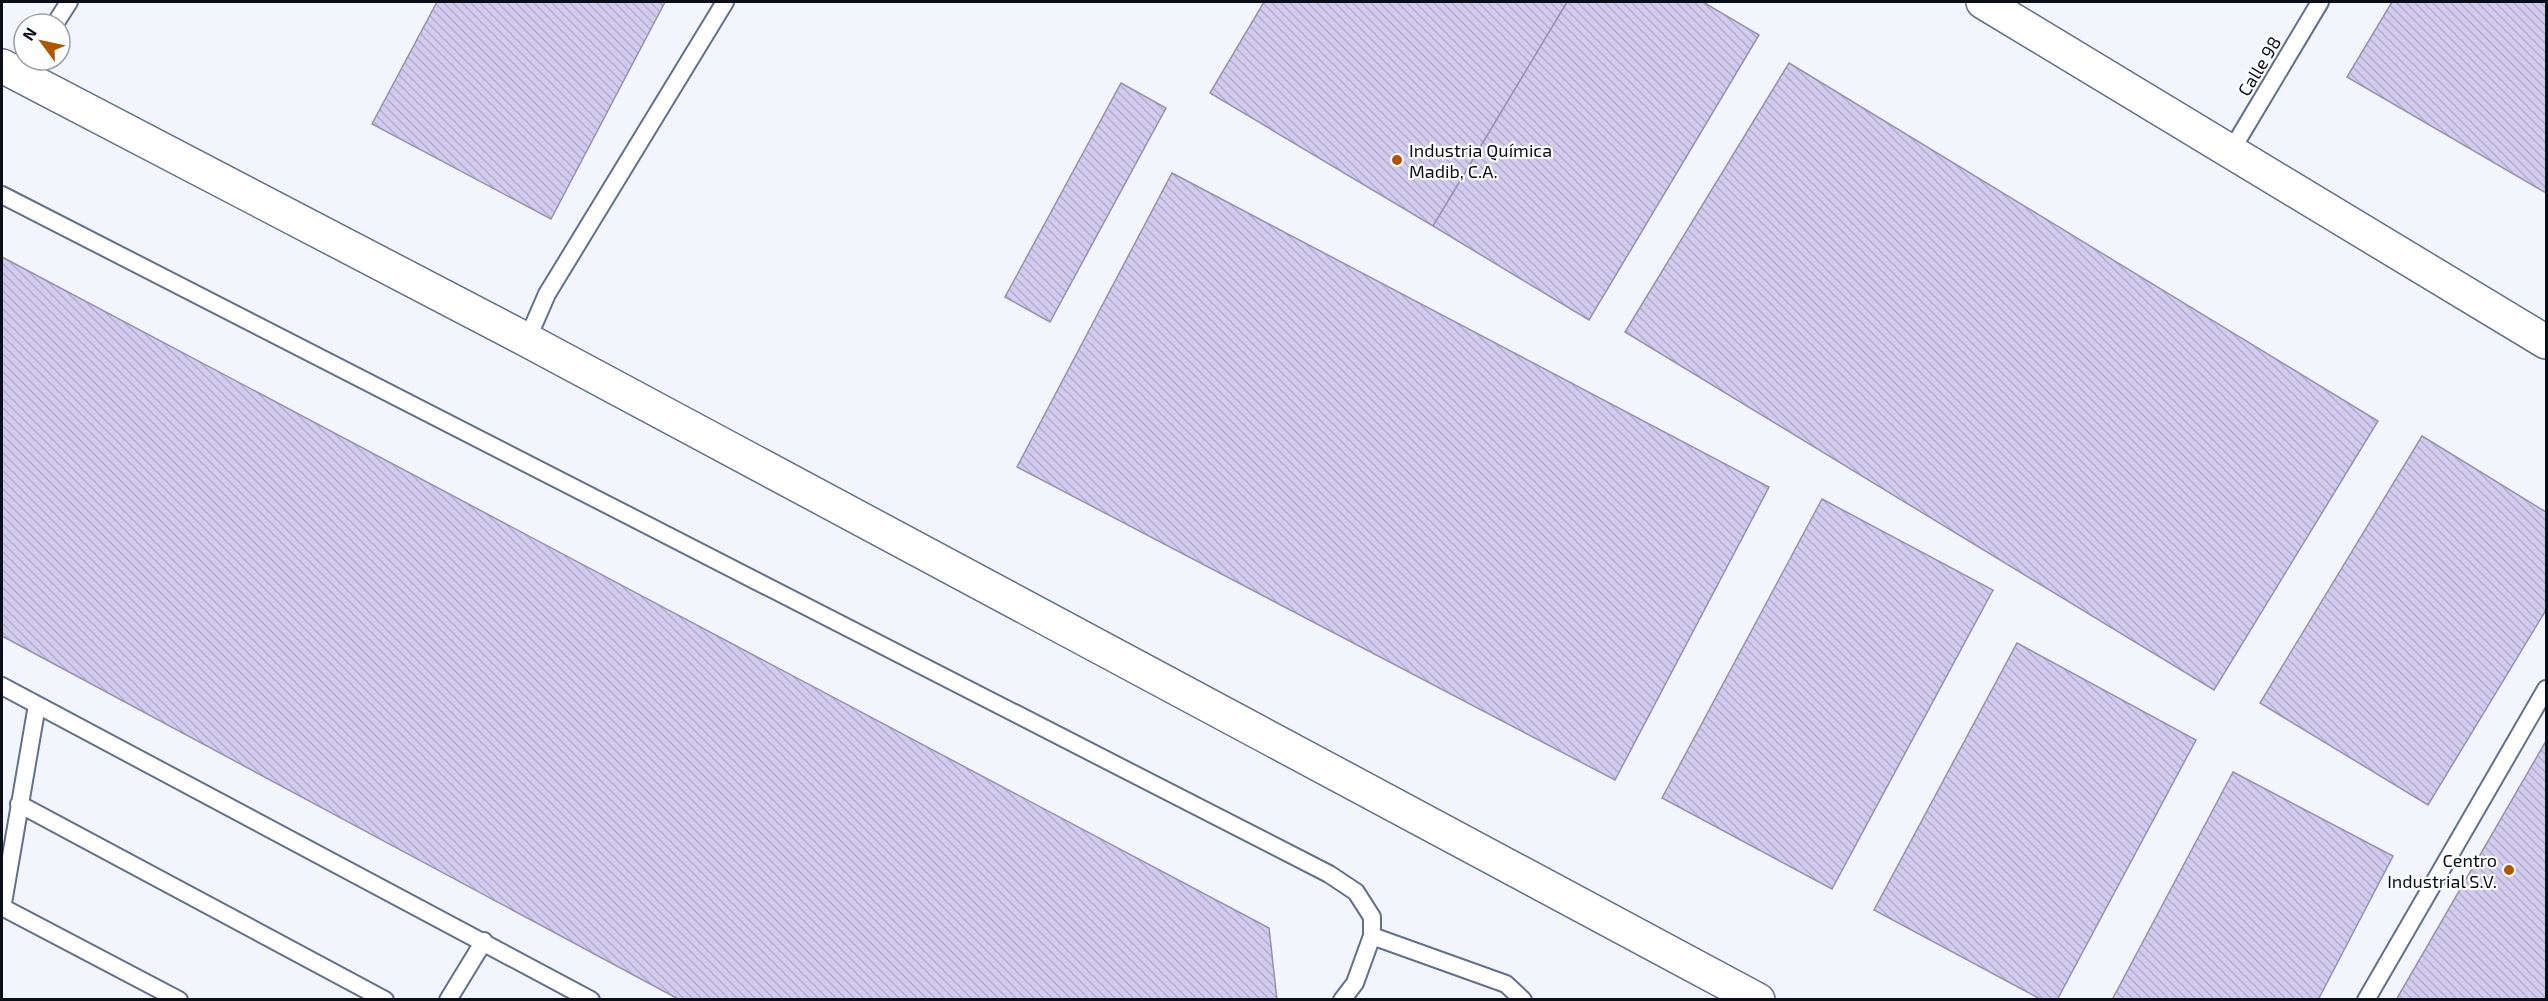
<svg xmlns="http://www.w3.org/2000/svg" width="2548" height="1001" font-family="'Exo 2',sans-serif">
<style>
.building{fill:url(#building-back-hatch);stroke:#9690b0;stroke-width:1.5}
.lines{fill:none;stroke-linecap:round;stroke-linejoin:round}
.service-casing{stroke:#62708d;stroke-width:20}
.minor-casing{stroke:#62708d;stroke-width:36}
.service{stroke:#fff;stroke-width:16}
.minor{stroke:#fff;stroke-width:33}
.poi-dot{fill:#b25501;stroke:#fff;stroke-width:2}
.labels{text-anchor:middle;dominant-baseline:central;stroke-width:4.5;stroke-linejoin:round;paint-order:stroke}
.street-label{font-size:18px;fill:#090e19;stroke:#fff}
.poi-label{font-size:18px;fill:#090e19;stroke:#fff;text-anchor:start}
</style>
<defs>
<pattern id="building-back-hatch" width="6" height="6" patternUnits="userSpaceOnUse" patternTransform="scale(1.5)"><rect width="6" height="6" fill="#d2cbee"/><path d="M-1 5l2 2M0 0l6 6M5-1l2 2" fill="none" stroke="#b3adcc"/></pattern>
</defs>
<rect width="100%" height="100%" fill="#f2f5fc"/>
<path class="building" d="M437 2H665L551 219 372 124Z
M1264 2H1567L1433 226 1210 93Z
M1567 2H1703L1759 35 1589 320 1433 226Z
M2392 2H2546V193L2347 77Z
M1789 63 2378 421 2214 690 1625 332Z
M1121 83 1166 108 1050 322 1005 297Z
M1172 173 1769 487 1615 780 1017 467Z
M2 257 1269 928 1277 1000H680L2 636Z
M2422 436 2546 512V610L2428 805 2260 703Z
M1822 499 1993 590 1832 889 1662 798Z
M2017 643 2196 740 2057 1000H2042L1874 910Z
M2546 741V1000H2396Z
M2233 772 2393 856 2318 1000H2112Z"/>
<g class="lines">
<g class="service-casing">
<path id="service" d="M55 24 69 2
M2231 151 2320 2
M2 195 1329 874 1356 892 1372 917V936L1355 983 1342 1000
M527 340 547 294 725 2
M2 686 591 1000
M19 804 385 1000
M2 907 179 1000
M2 909 37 705
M1372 936 1506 984 1523 1000
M448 1000 484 941
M2366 1000 2546 689"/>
</g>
<g class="minor-casing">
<path id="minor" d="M1983 2 2546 342
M2 66 527 340 1758 1000"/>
</g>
<use href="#service" class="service"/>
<use href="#minor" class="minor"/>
</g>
<g class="poi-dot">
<circle cx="1397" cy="160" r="6"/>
<circle cx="2509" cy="870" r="6"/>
</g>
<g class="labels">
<g class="street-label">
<text transform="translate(2259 66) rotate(-59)">Calle 98</text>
</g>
<g class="poi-label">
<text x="1409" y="150">Industria Química<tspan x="1409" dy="21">Madib, C.A.</tspan></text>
<text x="2497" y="860" text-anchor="end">Centro<tspan x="2497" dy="21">Industrial S.V.</tspan></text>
</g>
</g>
<rect width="2548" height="1001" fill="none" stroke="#090e19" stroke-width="6"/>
<g transform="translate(42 42) rotate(303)"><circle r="28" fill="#ffffff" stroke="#9d9fa3" stroke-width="1.5"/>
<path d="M0-4.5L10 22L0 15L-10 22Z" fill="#b25501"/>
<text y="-9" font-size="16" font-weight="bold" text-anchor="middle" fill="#090e19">N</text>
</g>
</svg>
